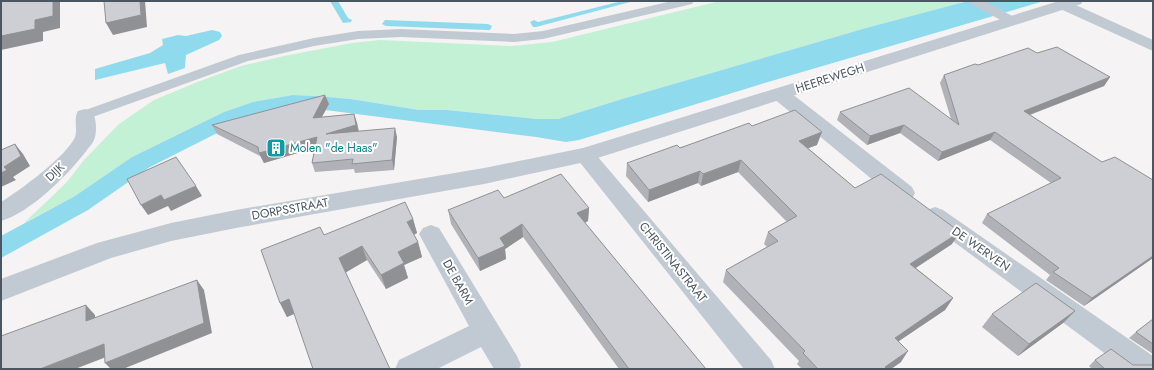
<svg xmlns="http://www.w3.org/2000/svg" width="1154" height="370" font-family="Jost,sans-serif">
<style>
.green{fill:#c3f1d5}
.water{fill:#90daee}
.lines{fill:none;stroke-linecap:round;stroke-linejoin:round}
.stream{fill:#90daee;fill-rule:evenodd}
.service{fill:#c1cad2;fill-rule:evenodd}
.minor{fill:#c1cad2;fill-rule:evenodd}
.tertiary{fill:#c1cad2;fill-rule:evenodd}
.wall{fill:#b0b2b7}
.shaded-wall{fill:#909195}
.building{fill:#cdcfd5;stroke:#909195}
.labels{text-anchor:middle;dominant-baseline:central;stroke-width:4;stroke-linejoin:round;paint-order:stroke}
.street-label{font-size:12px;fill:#4a5661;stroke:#fff}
.culture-label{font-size:12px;fill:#0d838f;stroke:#fff;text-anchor:start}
</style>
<rect width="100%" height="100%" fill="#f5f3f3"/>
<path class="green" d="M720 1H959L962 3 866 28 622 99 558 119H537L447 110H419L351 99 316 96 293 95 253 102 224 112 132 157 75 196 24 223 66 183 84 160 119 124 154 100 200 81 241 66 284 56 352 43 380 40 512 46 552 42Z"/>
<path class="water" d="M968 1H1044L768 82 579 140 566 142 536 137 302 107 231 126 150 167 88 210 1 258V236L75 196 132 157 224 112 253 102 293 95 316 96 351 99 419 110H447L537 119H558L622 99 866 28Z
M212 30 220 32 222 36 219 40 186 55 185 68 168 74 165 63 95 80V69L150 53 163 45 162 39 178 35 186 36Z"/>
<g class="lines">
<path class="stream" d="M330 1H338L348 18 352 20 351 22 343 23Z
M622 1H634L536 27H533L530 22 534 20 538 22Z
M385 20 488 24 492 26 490 30H487L386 26 382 24Z"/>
<path class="service" d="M672 1H694L692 4 543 39 514 42 401 37 358 39 314 46 248 61 90 118 85 120 80 118 77 115 80 112 239 55 314 38 358 31 401 29 514 34 543 31Z
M969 1H984L1016 18 1018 21 1016 24H1008L971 4Z"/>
<path class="minor" d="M1067 1 1153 40V51L1058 8 1056 5 1058 2Z
M780 88 787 90 912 187 915 193 912 199 904 201 896 199 773 98 771 94 773 90Z
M85 109 92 111C96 117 97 130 95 137 94 142 90 146 87 150 68 175 31 212 1 221V202C19 191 67 156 75 137 78 129 73 119 78 111Z
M585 148 592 150 771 360 775 369H744L578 160 575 155 578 150Z
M935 207 943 210 1153 356V369H1126L927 222 923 216 927 210Z
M431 225 439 228 517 356 521 365 519 369H494L481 347 437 369H395L399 360 469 326 419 234 423 228Z"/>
<path class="tertiary" d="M1059 1H1083L1081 4 585 162 484 184 236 228 171 241 111 258 1 301V279L97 243 171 223 236 210 484 168 583 148Z"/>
</g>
<path class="wall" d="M1037 53 1110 77 1104 86 1030 115 1102 162 1153 180V258L1084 306 1046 280 1050 275 982 223 987 214 1051 183 990 140 938 161 900 133 867 145 837 120 840 112 951 119 940 83 944 75 978 65Z
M329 104 322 117 354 114 357 123 359 131 397 137 394 170 355 173 354 169 315 172 312 163 315 148 264 163 260 156 217 134 212 125Z
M752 126 817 145 808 148 855 188 952 244 916 268 953 298 945 310 899 341 901 362 891 369H802L797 364 799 361 723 282 726 270 767 247 764 244 768 232 787 222 738 172 701 186 698 183 648 202 626 176 627 163Z
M504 198 589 208 588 221 585 223 706 369H619L523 237 505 249 506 259 480 271 451 224 448 210Z
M413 219 417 233 414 235 418 242 422 257 404 265 408 278 386 289 367 260 345 272 294 314 287 317 280 303 324 235Z
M1075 311 1063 323 1018 356 982 327 992 314Z
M1153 319V354L1129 338 1136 332Z
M1095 360 1133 365 1153 369H1092L1089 366Z"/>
<path class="shaded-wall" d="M53 1H60V28L43 32V41L1 50V36Z
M140 1H145L147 27 113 35 106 23Z
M1110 77 1104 86 1018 119 1024 111Z
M325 95 329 104 316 127 313 118Z
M354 114 357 123 359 135 326 134Z
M904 125 900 133 867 145 870 136Z
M395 128 397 137 394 170 392 160Z
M822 132 817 145 795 153 799 141Z
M995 132 990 140 938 161 942 152Z
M317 137 321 146 264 163 259 153Z
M15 144 23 154 30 166 13 177 16 180 1 187V173Z
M741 160 738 172 701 186 703 174Z
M700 171 698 183 648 202 649 190Z
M196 186 202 196 171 211 168 206 148 215 141 205 161 195Z
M589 208 588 221 577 226V213Z
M413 219 417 233 411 236 407 222Z
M522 224 523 237 505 249 506 259 480 271 478 258 500 238Z
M960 232 952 244 903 276 910 264Z
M418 242 422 257 404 265 408 278 386 289 381 275 398 252Z
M362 246 367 260 345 273 339 258Z
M1153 256V258L1084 306 1092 298Z
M197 280 204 290 212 333 123 369H111L105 363Z
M953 298 945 310 887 349 895 338Z
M289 299 296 313 287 317 280 303Z
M86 305 95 315 96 331 86 321Z
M1075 311 1063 323 1018 356 1029 344Z
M104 344 114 354 75 369H40Z
M908 351 901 362 891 369H884L885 367Z"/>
<path class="building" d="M1 1H53V16L35 20V29L1 36Z
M104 1H140L141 15 106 23Z
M1057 47 1110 77 1024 111 1102 162 1115 157 1153 180V256L1092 298 1053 272 1059 268 987 214 1061 178 995 132 942 152 904 125 870 136 840 112 909 88 959 125 944 75 975 64 978 65 1028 48 1037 53Z
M325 95 313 118 354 114 356 125 326 134 395 128 392 160 352 164 353 159 312 163 317 137 259 153 258 147 212 125Z
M795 110 822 132 799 141 855 188 881 174 960 232 910 264 953 298 895 338 908 351 885 367 887 369H818L803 353 805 351 726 270 778 241 768 232 797 216 741 160 703 174 700 171 649 190 627 163 677 145 680 148 749 123 752 126Z
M15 144 21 156 4 167 7 170 1 173V150Z
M176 157 196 186 164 200 161 195 141 205 127 179Z
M561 174 589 208 577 213 706 369H629L522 224 500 238 505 246 478 258 448 210 498 190 504 198Z
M405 202 413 219 407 222 418 242 398 252 404 263 381 275 362 246 339 258 390 369H313L289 299 280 303 261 250 320 227 324 235Z
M197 280 204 323 105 363 104 344 40 369H1V336L86 305V321Z
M1036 283 1075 311 1029 344 992 314Z
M1153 319V344L1136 332Z
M1111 349 1133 365H1153V369H1105L1095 360Z"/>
<defs>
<g id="building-square" transform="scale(1)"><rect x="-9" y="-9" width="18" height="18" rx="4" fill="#0f9aa8" stroke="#fff"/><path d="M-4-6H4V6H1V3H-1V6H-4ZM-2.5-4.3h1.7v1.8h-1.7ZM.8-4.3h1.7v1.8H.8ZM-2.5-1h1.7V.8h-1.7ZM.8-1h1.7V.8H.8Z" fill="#fff"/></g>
</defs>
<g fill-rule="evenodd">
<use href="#building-square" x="276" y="148"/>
</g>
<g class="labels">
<g class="street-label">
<text transform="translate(830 78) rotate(-18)">HEEREWEGH</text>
<text transform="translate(55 172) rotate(-43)">DIJK</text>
<text transform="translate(290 209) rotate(-10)">DORPSSTRAAT</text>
<text transform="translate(981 249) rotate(35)">DE WERVEN</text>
<text transform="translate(673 262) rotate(51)">CHRISTINASTRAAT</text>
<text transform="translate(458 282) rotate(61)">DE BARM</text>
</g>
<g class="culture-label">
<text x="290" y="148">Molen "de Haas"</text>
</g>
</g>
<rect width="1154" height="370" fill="none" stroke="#4a5661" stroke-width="4"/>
</svg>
